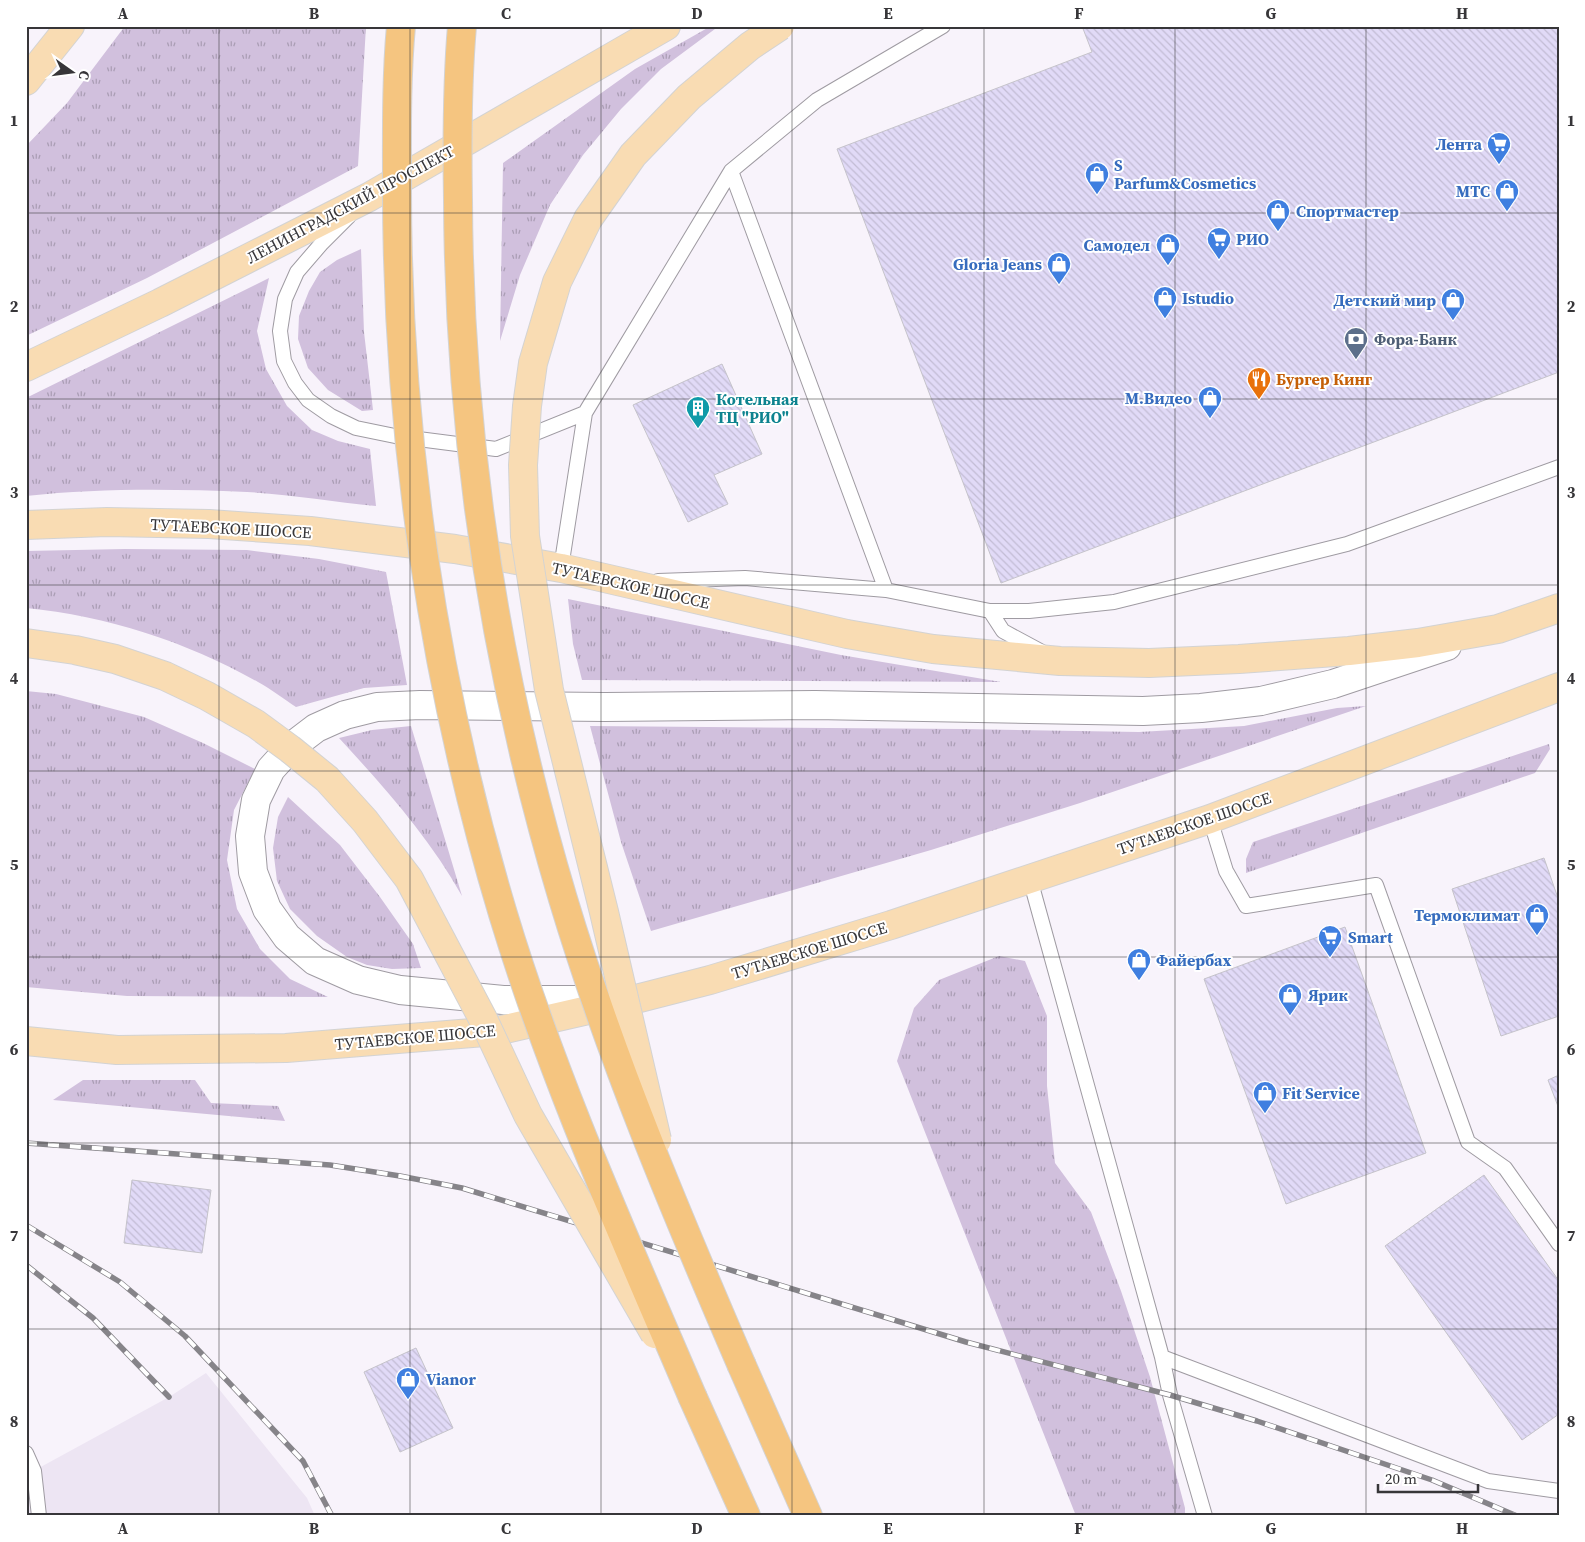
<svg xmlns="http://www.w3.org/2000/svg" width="1585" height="1542" font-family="'Source Serif 4',serif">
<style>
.built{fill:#ede5f3}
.grass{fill:url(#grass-tufts)}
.building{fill:url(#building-back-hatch);stroke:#c5c3ca}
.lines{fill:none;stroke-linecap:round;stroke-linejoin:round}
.lane-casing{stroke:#9f9ba2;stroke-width:16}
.secondary-casing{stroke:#9f9ba2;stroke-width:30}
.primary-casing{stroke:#d3d3d3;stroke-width:30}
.highway-casing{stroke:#d3d3d3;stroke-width:30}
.lane{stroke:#fff;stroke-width:14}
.secondary{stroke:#fff;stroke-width:28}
.primary{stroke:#f9dcb3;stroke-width:28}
.highway{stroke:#f5c580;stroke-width:28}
.rail-casing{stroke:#868489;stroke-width:5.5}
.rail{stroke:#fff;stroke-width:4;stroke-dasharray:11;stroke-linecap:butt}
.primary-bridge-casing{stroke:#d3d3d3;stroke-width:30;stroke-linecap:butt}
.highway-bridge-casing{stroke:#d3d3d3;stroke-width:30;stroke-linecap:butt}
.primary-bridge{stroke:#f9dcb3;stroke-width:28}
.highway-bridge{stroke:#f5c580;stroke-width:28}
.grid{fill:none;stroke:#373639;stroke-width:1;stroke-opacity:0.55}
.labels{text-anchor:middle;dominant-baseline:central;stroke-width:4;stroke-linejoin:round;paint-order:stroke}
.shop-label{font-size:16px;font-weight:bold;fill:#366cbe;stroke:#fff;text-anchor:start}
.street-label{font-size:16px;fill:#373639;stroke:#fff}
.service-label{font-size:16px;font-weight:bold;fill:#4e5e75;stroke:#fff;text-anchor:start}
.food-label{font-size:16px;font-weight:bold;fill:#c56008;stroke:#fff;text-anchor:start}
.culture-label{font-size:16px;font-weight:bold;fill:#0d838f;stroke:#fff;text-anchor:start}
.neatline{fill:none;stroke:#373639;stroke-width:2}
.grid-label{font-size:16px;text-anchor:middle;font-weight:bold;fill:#373639}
</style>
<defs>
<pattern id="grass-tufts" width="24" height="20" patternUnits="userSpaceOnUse" patternTransform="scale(1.25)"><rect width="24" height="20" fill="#d1c0dd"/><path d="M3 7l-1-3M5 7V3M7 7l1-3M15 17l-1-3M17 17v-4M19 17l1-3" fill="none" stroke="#aa9db4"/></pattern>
<pattern id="building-back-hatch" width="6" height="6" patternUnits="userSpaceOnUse" patternTransform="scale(1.25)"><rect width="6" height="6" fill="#e1daf7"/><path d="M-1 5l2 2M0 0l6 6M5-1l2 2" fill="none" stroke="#c2bcd4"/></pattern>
</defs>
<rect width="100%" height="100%" fill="#f8f3fb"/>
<path class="built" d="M206 1373 307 1498 315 1516H26V1475L169 1397Z"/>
<path class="grass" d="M125 26H366L358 166 147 278 26 336V146L67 103Z
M711 26H719L661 69 621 109 583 155 550 205 520 275 500 341 503 163 635 69Z
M361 249 364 332 373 410 362 411 328 390 308 368 298 339 299 316 309 291 320 272 337 260Z
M269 278 257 331 266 369 287 406 312 430 338 441 370 449 376 506C333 502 290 494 247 492 174 489 99 488 26 496V398Z
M125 549 247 550 319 559 386 572 407 685 364 688 296 707C284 699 271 689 258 682 187 642 108 616 26 608V551Z
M568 599 841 655 1001 682 582 680 573 644Z
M26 691 56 694 144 717 203 743 255 769 234 810 227 860 237 909 260 949 290 979 328 997 127 996 26 987Z
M1366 706 1080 803 931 850 651 931 621 842 590 726 962 729 1139 732 1244 726 1337 708Z
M411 726 462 896C429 837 385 788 339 738L372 730Z
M1549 744 1550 749 1535 773 1246 873V859L1253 842Z
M288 797 340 845 380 897 413 944 421 968 392 969 367 965 347 957 317 936 290 909 277 881 273 848 278 817Z
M999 956 1025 961 1047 1016V1086L1055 1163 1091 1212 1121 1291 1150 1377 1185 1508V1516H1076L897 1061 914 1008 939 980Z
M83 1080H195L211 1103 278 1106 285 1121 53 1100Z"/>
<path class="building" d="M1082 26H1559V372L1001 583 837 149 1092 52Z
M722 364 762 454 714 475 728 504 688 522 633 405Z
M1544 858 1559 901V1016L1501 1036 1452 889Z
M1345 927 1426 1153 1286 1204 1204 979Z
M1559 1075V1109L1548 1080Z
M1484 1175 1559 1281V1414L1522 1440 1385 1246Z
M132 1180 211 1190 202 1253 124 1243Z
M416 1348 453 1428 400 1452 364 1372Z"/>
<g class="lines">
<g class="lane-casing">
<path id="lane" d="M731 171 886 590 990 611H1029L1114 602 1347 544 1559 467
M349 216 322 243 297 272 285 299 280 331 284 361 295 383 308 400 331 416 356 428 395 436 496 449 585 413
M561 568 585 413 731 171 817 100 943 26
M658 581 745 578 886 590
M990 611 1003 631 1042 652
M1210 819 1226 871 1246 906 1376 885 1468 1142 1505 1168 1559 1244
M1030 879 1162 1357 1170 1395 1205 1516
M1162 1357 1488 1481 1559 1491
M26 1453 34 1471 39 1516"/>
</g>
<g class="secondary-casing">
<path id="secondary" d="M606 1000H503L400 990 358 980 315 961 287 937 267 909 253 872 250 836 256 800 271 769 291 747 316 728 345 715 377 707 420 705 605 707 815 705 1143 711 1201 708 1261 701 1333 684 1447 646"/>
</g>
<g class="primary-casing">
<path id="primary" d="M26 81 70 26
M26 367 160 303 369 197 666 26
M26 525 107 522 209 524 310 531 455 549 561 568 847 634 933 649 1060 661 1149 663 1239 659 1349 651 1418 643 1498 629 1559 608
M26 1041 117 1050 286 1048 497 1031 632 1000 710 980 891 925 1210 819 1559 687"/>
</g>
<g class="highway-casing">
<path id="highway" d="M742 1366 808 1516
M693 1398 746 1516"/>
</g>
<use href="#lane" class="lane"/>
<use href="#secondary" class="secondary"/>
<use href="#primary" class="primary"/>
<use href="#highway" class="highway"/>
<g class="rail-casing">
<path id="rail" d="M26 1143 330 1165 400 1176 462 1188 966 1342 1170 1395 1257 1421 1432 1480 1517 1516
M26 1225 120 1282 185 1336 303 1461 332 1516
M26 1265 93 1318 169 1397"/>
</g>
<use href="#rail" class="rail"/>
<g class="primary-bridge-casing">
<path id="primary-bridge" d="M26 643 75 650 115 659 165 676 207 696 256 724 290 749 327 779 365 821 409 879 483 1019 528 1115 655 1334
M657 1140 604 912 549 690 525 536 523 465 527 406 533 363 557 282 588 219 633 155 689 97 750 46 780 26"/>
</g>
<g class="highway-bridge-casing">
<path id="highway-bridge" d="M401 26C396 80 397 136 397 190 397 434 433 681 503 914 553 1080 625 1239 693 1398
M462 26C457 84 457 142 458 200 459 437 495 672 563 899 611 1059 676 1213 742 1366"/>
</g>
<use href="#primary-bridge" class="primary-bridge"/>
<use href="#highway-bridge" class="highway-bridge"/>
</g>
<path class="grid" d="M219 26V1516M410 26V1516M601 26V1516M792 26V1516M984 26V1516M1175 26V1516M1366 26V1516M26 213H1559M26 399H1559M26 585H1559M26 771H1559M26 957H1559M26 1143H1559M26 1329H1559"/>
<defs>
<g id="supermarket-pin" transform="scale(1.25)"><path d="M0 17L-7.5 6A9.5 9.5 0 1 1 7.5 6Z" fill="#3f7fe0" stroke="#fff"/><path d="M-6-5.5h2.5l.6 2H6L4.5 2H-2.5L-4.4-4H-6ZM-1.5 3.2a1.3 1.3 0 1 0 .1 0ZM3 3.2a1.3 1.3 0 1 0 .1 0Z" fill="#fff"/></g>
<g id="shop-pin" transform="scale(1.25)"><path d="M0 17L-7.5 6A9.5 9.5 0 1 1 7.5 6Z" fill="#3f7fe0" stroke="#fff"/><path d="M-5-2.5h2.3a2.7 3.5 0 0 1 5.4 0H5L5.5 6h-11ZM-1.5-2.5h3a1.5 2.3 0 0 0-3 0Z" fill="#fff"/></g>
<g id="bank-pin" transform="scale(1.25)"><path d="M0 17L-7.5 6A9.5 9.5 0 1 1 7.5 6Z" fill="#5c6f8a" stroke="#fff"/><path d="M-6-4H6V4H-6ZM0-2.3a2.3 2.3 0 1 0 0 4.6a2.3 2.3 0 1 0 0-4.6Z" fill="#fff"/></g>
<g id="restaurant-pin" transform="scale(1.25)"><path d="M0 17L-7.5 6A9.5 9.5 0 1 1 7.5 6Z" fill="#e8710a" stroke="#fff"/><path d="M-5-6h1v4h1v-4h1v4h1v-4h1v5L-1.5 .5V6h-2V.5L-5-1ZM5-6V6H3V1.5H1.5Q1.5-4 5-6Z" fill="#fff"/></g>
<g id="building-pin" transform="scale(1.25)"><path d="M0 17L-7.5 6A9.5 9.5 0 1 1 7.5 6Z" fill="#0f9aa8" stroke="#fff"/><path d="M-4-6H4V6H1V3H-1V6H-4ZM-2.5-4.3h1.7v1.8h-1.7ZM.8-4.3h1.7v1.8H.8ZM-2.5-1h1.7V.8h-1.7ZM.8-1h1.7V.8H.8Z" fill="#fff"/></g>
</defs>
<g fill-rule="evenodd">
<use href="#supermarket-pin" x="1499" y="144"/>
<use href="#shop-pin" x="1097" y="174"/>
<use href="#shop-pin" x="1507" y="191"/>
<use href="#shop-pin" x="1278" y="211"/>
<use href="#supermarket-pin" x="1219" y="239"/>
<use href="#shop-pin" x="1168" y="245"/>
<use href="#shop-pin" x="1059" y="264"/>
<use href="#shop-pin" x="1165" y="298"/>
<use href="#shop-pin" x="1453" y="300"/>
<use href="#bank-pin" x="1356" y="339"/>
<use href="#restaurant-pin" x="1259" y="379"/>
<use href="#shop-pin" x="1210" y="398"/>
<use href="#building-pin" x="698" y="408"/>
<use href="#shop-pin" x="1537" y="915"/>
<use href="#supermarket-pin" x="1330" y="937"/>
<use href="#shop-pin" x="1139" y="960"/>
<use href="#shop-pin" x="1290" y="995"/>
<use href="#shop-pin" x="1265" y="1093"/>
<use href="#shop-pin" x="408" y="1379"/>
</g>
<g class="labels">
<g class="shop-label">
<text x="1482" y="144" text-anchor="end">Лента</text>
<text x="1114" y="165">S<tspan x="1114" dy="18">Parfum&amp;Cosmetics</tspan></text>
<text x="1490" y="191" text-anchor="end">МТС</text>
<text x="1296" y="211">Спортмастер</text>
<text x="1236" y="239">РИО</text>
<text x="1150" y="245" text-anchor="end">Самодел</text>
<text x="1042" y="264" text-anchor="end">Gloria Jeans</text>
<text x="1182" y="298">Istudio</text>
<text x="1436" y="300" text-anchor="end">Детский мир</text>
<text x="1192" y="398" text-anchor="end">М.Видео</text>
<text x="1520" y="915" text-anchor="end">Термоклимат</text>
<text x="1348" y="937">Smart</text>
<text x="1156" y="960">Файербах</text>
<text x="1308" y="995">Ярик</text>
<text x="1282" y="1093">Fit Service</text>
<text x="426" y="1379">Vianor</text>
</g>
<g class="street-label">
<text transform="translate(350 204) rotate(-28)">ЛЕНИНГРАДСКИЙ ПРОСПЕКТ</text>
<text transform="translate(231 528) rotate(3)">ТУТАЕВСКОЕ ШОССЕ</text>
<text transform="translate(631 585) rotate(13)">ТУТАЕВСКОЕ ШОССЕ</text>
<text transform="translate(1194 823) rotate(-19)">ТУТАЕВСКОЕ ШОССЕ</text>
<text transform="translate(809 950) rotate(-17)">ТУТАЕВСКОЕ ШОССЕ</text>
<text transform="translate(415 1037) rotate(-5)">ТУТАЕВСКОЕ ШОССЕ</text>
</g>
<g class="service-label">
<text x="1374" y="339">Фора-Банк</text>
</g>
<g class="food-label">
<text x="1276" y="379">Бургер Кинг</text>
</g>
<g class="culture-label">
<text x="716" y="399">Котельная<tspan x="716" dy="18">ТЦ "РИО"</tspan></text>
</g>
</g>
<rect width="1585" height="1542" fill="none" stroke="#ffffff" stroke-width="55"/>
<g transform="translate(72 72) rotate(104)" stroke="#ffffff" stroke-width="4" paint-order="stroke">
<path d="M0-4L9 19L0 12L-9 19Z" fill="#373639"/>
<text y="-8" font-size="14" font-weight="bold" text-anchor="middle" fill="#373639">С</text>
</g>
<path d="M1378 1484v8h100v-8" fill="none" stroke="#373639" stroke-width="2.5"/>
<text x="1385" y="1484" font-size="15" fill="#373639" stroke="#ffffff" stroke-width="4" paint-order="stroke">20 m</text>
<rect x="28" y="28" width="1530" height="1486" class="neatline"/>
<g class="grid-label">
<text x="123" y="19">A</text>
<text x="314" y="19">B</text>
<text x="506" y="19">C</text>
<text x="697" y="19">D</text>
<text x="888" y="19">E</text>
<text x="1079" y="19">F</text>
<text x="1271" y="19">G</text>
<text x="1462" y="19">H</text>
<text x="14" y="126">1</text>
<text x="1571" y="126">1</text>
<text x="14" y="312">2</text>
<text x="1571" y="312">2</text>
<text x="14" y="498">3</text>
<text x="1571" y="498">3</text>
<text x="14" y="684">4</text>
<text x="1571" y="684">4</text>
<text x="14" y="870">5</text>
<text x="1571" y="870">5</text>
<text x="14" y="1055">6</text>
<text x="1571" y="1055">6</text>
<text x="14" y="1241">7</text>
<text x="1571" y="1241">7</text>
<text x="14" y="1427">8</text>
<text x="1571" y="1427">8</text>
<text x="123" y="1534">A</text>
<text x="314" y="1534">B</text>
<text x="506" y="1534">C</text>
<text x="697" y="1534">D</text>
<text x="888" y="1534">E</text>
<text x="1079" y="1534">F</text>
<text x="1271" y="1534">G</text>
<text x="1462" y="1534">H</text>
</g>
</svg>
